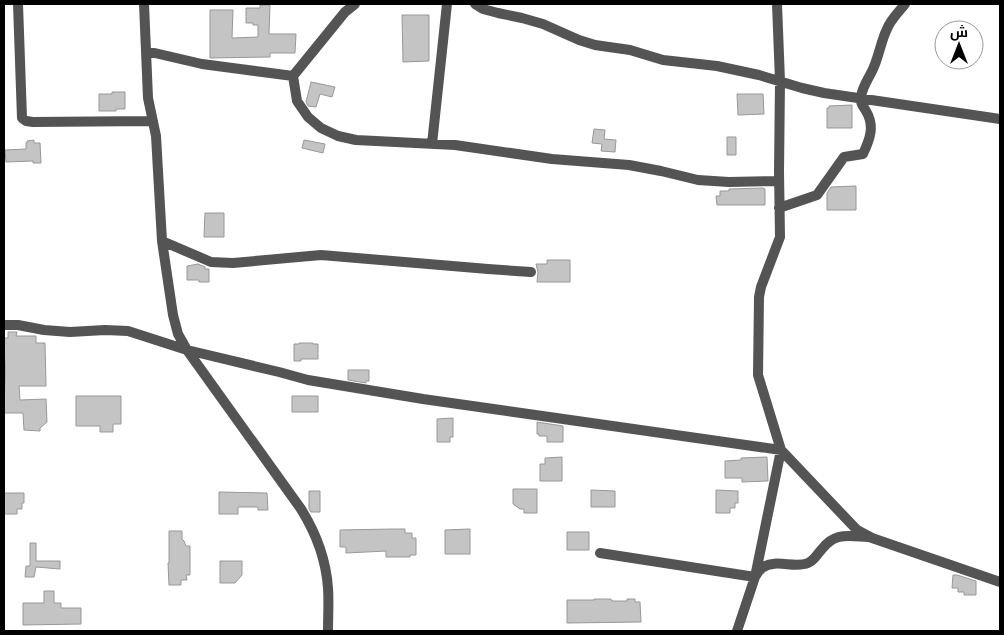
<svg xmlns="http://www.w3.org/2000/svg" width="1004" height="635" font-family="Figtree,Cairo,sans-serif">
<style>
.building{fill:#c4c4c4;stroke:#989898}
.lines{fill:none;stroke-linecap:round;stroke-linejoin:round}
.minor{stroke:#545454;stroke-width:10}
</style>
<rect width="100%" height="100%" fill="#fff"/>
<path class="building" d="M260 5H270L269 34H296L295 53H270V57L210 58V10H233L232 38 258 37V25H253V23H246V8H260Z
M402 15H429V61L403 62Z
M311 82 335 87 332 97 320 94 316 107 308 106 306 102Z
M112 92H125V109H116V111H99V94H112Z
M737 94H763L764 114 738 115Z
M852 105V128H827V108H829V106Z
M594 129 605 130 604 139 616 140 615 152 601 151 602 144 592 143Z
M727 137H736V155H727Z
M34 140V143H40L41 163H33V161L6 162 5 150 26 149V143H27V141Z
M304 140 325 144 323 153 302 148Z
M856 186V210H827V193L831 187Z
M763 188 765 189V205H717L716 196H720V191H729V189Z
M205 213H224V237H204Z
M547 260H570V282H537L538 272 536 264H547Z
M198 264 205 267V269H209V282H199V280H187V266Z
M8 332H17L16 336H36V343H45L46 386H19L20 400 46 399 47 422 40 428V431L24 430 23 413H4L5 371 4 338H8Z
M299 343H313V344H318V359H301V361H294V344H299Z
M348 370H369V381H366V383L348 380Z
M76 396H121V424H113V432H100V426H76Z
M292 396H318V412H292Z
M453 418V437H450V442H437V419Z
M537 422 563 426V442H547V436H539V434H537Z
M562 457V481H540V464H545V458Z
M767 457 768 481 742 482V478H725V461L741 460V458Z
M513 489H537V513H524V509H520L513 504Z
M591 490 615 491V507H591Z
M716 490 738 491V503H735V508H730V513H716Z
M309 491H320V512H311L309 509Z
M219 492 267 493 268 510H258V507H238V514H219Z
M4 493H24V503H22V509H17V514H4Z
M393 529H405V533H412V538H416V555H410V557H386V551L346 553V547H340V530Z
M470 529V554H445V530Z
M169 531H182V539L184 541 186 546H190V575H186L187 580H181V585H169L168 563H169Z
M567 532H589V550H567Z
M30 543H36V561H60V569L36 567 34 577H25L26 566H30Z
M220 561H242V575L235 583H220Z
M953 575H957L976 581V595H964V592H958V588H952Z
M44 591H54V603H61V608H81V624L23 625V603H44Z
M594 599H611V600L613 601H627V599H635V602H640L641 622 567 623V600H594Z"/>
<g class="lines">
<path class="minor" d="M18 4 22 118 26 121 33 122 152 121
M144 4 148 98 156 136 162 241 173 315 178 334 187 350 301 509C316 533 326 559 328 588 329 602 328 617 328 631
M475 4 483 9 498 13 522 18 543 24 579 40 595 45 630 50 663 60 717 66 759 75 802 88 824 93 1000 119
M146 51 202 64 293 76 345 12 355 4
M293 76 297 101 308 117 321 128 338 136 356 140 455 145 552 159 629 165 661 171 698 180 729 182 779 181
M432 144 447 4
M779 208 817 195 844 157 863 154C870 139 875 126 866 111 863 106 860 103 861 97 862 87 869 78 873 69 879 56 881 41 887 29 891 19 899 12 905 4
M162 241 211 262 233 263 321 255 488 269 531 272
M4 325H18L44 330 70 332 105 330 128 331 187 350 279 372 308 380 423 399 781 450 857 530 872 538 1000 582
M600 553 755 577C757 574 759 570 762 568 776 558 794 569 808 563 815 560 817 554 822 549 835 532 848 536 868 537
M737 631 755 577 781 450 758 375 759 297 761 287 780 237 779 171 780 81 777 4"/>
</g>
<rect width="1004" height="635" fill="none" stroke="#000000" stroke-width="10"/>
<g transform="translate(959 45)"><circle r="24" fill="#ffffff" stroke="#999999"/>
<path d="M0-4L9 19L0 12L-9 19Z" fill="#000000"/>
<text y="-8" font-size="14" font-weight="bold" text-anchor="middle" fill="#000000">ش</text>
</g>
</svg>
